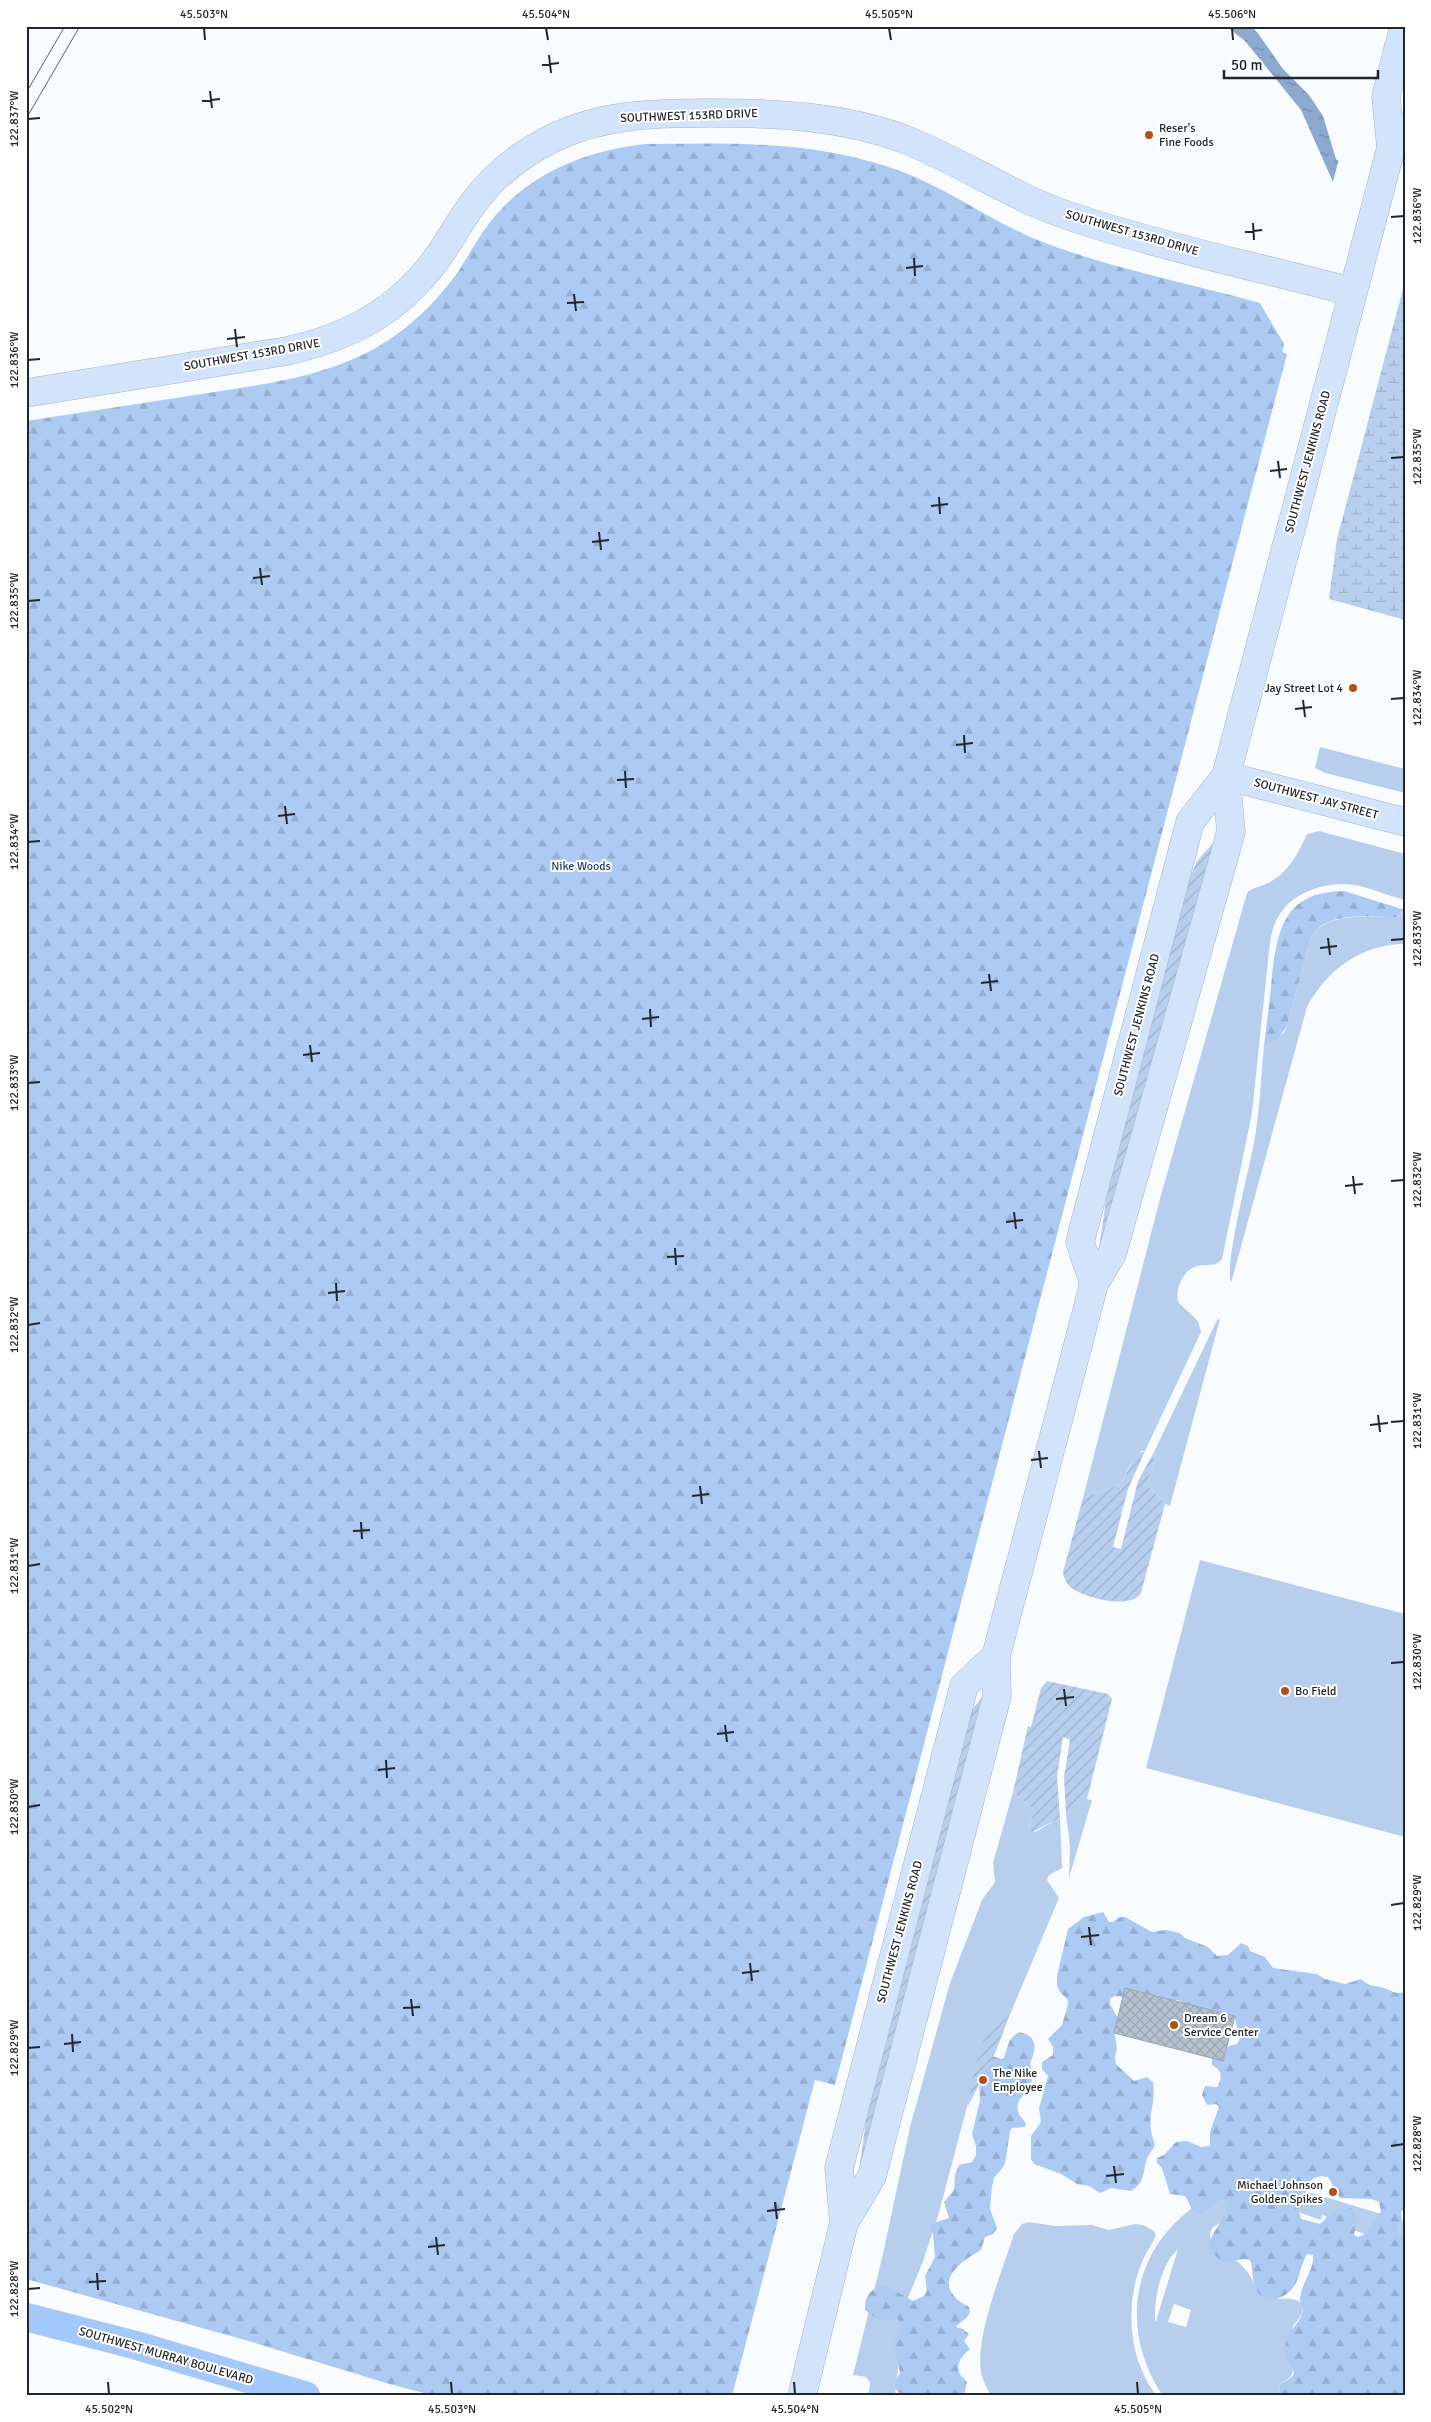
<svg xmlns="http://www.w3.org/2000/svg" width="1431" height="2422" font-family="Signika,sans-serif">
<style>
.green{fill:#b7ceed;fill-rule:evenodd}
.forest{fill:url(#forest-firs);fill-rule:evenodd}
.wetland{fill:url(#wetland-marsh)}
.garden{fill:url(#garden-furrows)}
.water{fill:url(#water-ripples)}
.pier{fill:#f9fcff}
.building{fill:url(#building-cross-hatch);stroke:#9aa5b3}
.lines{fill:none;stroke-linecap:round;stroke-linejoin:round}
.secondary-casing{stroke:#a8b3c2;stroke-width:29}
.primary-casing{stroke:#d7d8d9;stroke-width:29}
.secondary{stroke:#d1e4fc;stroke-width:28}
.primary{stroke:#a3c8fa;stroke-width:28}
.tram{stroke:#5e6267;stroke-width:1}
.ticks{fill:none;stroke:#22262c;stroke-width:2}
.poi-dot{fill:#b25015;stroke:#fff;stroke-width:2}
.labels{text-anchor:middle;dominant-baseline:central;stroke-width:4;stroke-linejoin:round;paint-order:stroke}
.street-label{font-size:12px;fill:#22262c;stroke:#fff}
.poi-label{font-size:12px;fill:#22262c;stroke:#fff;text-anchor:start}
.park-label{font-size:12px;fill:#1b4172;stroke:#fff}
.neatline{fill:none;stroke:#22262c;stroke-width:2}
.ticks-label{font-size:12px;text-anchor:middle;fill:#22262c}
</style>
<defs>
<pattern id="forest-firs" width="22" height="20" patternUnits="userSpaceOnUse" patternTransform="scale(1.25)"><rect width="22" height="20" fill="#accaf2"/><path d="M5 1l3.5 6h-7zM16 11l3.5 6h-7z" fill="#94add0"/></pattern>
<pattern id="wetland-marsh" width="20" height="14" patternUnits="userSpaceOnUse" patternTransform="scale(1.25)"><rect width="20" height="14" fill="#b7ceed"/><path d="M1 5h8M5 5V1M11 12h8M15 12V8" fill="none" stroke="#9db1cb"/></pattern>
<pattern id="garden-furrows" width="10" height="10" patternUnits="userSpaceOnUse" patternTransform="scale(1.25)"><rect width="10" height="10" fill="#b7ceed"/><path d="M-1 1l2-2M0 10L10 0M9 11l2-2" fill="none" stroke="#9db1cb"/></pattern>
<pattern id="water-ripples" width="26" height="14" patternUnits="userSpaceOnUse" patternTransform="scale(1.25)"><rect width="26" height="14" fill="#8ca9d0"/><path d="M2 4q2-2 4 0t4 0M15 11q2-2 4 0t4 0" fill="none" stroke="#7289a9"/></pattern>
<pattern id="building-cross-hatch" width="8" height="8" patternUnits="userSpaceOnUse" patternTransform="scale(1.25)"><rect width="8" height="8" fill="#b6c1d0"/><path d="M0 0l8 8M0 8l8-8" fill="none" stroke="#9ca6b3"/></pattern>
</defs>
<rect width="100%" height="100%" fill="#f9fcff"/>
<path class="green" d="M1320 747 1405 769V793L1325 773 1315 768Z
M1319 831 1405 854V900C1390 896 1375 890 1360 886 1332 880 1296 889 1280 914 1272 925 1271 938 1269 951L1252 1113 1222 1259C1216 1268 1204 1263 1195 1267 1183 1271 1175 1289 1178 1302L1198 1321 1201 1332 1145 1451H1141L1130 1465 1121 1484 1083 1498 1161 1195 1247 893C1252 887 1261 887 1268 883 1288 873 1298 854 1307 834Z
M1405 911V944C1361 944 1327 970 1307 1007L1231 1283C1224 1264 1251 1163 1255 1137 1260 1107 1261 1076 1264 1045L1284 1033 1287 1026 1311 937C1326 911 1371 917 1398 917Z
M1220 1319 1170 1506 1165 1504 1148 1486C1148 1474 1157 1463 1154 1452L1217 1320Z
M1200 1560 1405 1614V1837L1146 1768Z
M1013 1792 1034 1810 1029 1828 1035 1832 1060 1818 1062 1868 1049 1875 1047 1880 1059 1898 1009 2017C993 2021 989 2028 984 2043L938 2216 922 2264 905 2305 895 2396H865L869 2392 870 2382 866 2377 853 2375 883 2254 910 2127 950 1983 982 1900 995 1882 993 1863Z
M1087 1799 1092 1800 1069 1878 1070 1846 1066 1814 1076 1811Z
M1279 2186 1305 2191 1405 2221V2247L1325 2221 1326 2216 1322 2215 1321 2220C1311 2217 1301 2212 1291 2210 1276 2209 1220 2217 1212 2229 1209 2234 1210 2238 1212 2244 1231 2256 1248 2265 1256 2288 1261 2291 1271 2299 1277 2299 1286 2299 1296 2297 1303 2305L1302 2314 1293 2326 1286 2357C1296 2371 1295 2376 1280 2384L1278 2396H1163C1126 2342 1127 2272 1174 2224 1183 2215 1193 2206 1204 2200 1216 2193 1263 2189 1279 2186ZM1178 2249 1156 2321H1155C1154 2297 1161 2265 1178 2249ZM1174 2304 1191 2310 1186 2327 1168 2322Z
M1029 2222 1055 2226 1092 2225 1109 2230 1135 2224 1143 2225 1154 2231 1156 2236C1150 2247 1144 2256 1140 2267 1125 2308 1129 2361 1157 2396H991C987 2388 982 2380 981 2371 975 2336 1003 2269 1014 2234L1022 2224Z"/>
<path class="forest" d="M645 144C734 143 817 140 903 172 952 191 995 224 1045 243 1114 269 1189 283 1260 303L1284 344 1282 352 1287 354 835 2085 815 2080 732 2396H435L386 2383 245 2340 26 2279V421C85 412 143 403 202 394 263 384 324 378 379 346 410 328 437 301 458 272 469 255 478 237 491 221 529 173 585 151 645 144Z
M1344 891 1405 910 1398 917C1371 917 1326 910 1311 937L1287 1026 1278 1039 1264 1045C1267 1022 1270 999 1272 976 1278 927 1285 892 1344 891Z
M1103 1912 1109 1922H1113L1120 1917H1125L1152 1932 1166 1930 1180 1933 1185 1938 1208 1947 1217 1956 1228 1955 1241 1943 1248 1946 1250 1951 1265 1957 1273 1968 1317 1974 1325 1979 1345 1984 1361 1979C1369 1986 1371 1985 1380 1987 1391 1989 1393 1995 1405 1992V2208L1401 2212 1402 2221 1397 2226V2231L1405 2237V2396H1278L1280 2384C1307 2372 1286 2369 1285 2352 1285 2330 1297 2328 1302 2314 1305 2308 1300 2305 1300 2300 1300 2284 1315 2270 1313 2255L1307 2254C1298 2269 1301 2285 1285 2295 1280 2298 1276 2300 1270 2300 1262 2299 1258 2294 1255 2287 1252 2278 1253 2268 1250 2260 1241 2257 1231 2263 1221 2262L1208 2247C1210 2232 1231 2216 1225 2199H1220L1202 2214 1193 2210 1185 2196 1170 2194 1162 2168 1157 2163V2158L1164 2155 1176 2142 1187 2141 1201 2147 1210 2146V2132L1219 2107 1216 2104 1207 2105 1202 2095 1205 2086 1217 2087C1223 2078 1222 2070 1212 2065V2058L1223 2061 1227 2047 1237 2044 1240 2038 1234 2016 1200 2010 1178 2000 1165 2001 1157 1995 1132 1998 1115 1996 1110 1999V2004L1120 2022 1115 2035 1117 2049 1115 2057 1116 2064 1134 2081 1147 2077 1153 2082C1157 2107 1144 2117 1155 2144 1154 2150 1149 2153 1147 2159 1142 2171 1146 2183 1131 2191L1111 2188 1100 2193 1089 2186 1077 2184 1061 2174 1034 2164 1031 2159V2136L1041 2122 1039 2108 1048 2076 1042 2069V2062L1053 2055V2047L1048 2039 1062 2025 1068 2004 1067 1999 1060 1992 1057 1986V1976L1068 1929 1084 1917ZM1322 2176 1328 2177 1340 2198 1372 2199 1379 2202 1381 2212 1363 2235 1358 2237 1354 2235C1356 2223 1360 2217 1351 2208L1337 2209 1320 2224 1301 2219 1296 2202C1304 2190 1307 2178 1322 2176Z
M1019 2032C1040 2036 1035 2051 1030 2064 1039 2097 1014 2092 1018 2111 1019 2116 1024 2119 1026 2124L1025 2127 1012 2128 1010 2131 1006 2158 1004 2166 994 2178 992 2186 990 2209 997 2228 993 2234 985 2237 981 2250C966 2259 935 2277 956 2298 959 2302 965 2304 969 2307 973 2318 961 2320 956 2327L963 2329 969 2334 964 2341 970 2349C963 2355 956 2362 959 2372 960 2376 965 2378 967 2382L964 2396H902L895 2388V2382L900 2373 894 2343 899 2329V2320L897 2319C876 2321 882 2323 865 2310 864 2295 872 2288 885 2285L913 2301 924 2296 927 2291 925 2276 935 2257 933 2234 930 2224 949 2218 944 2202 954 2190 955 2175 959 2165 972 2162 976 2155V2146L972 2134 980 2100 979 2080 992 2056 1001 2059 1004 2058C1008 2047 1008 2038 1019 2032Z"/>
<path class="wetland" d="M1405 281V620L1329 599 1337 539Z"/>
<path class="garden" d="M1214 842 1215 843 1099 1249 1107 1193 1188 882 1197 861Z
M1145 1451 1128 1489 1113 1547 1121 1549 1138 1481 1154 1452C1157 1463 1148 1474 1148 1486L1165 1504 1141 1593C1131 1610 1087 1598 1073 1589 1067 1585 1064 1579 1063 1572L1083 1498 1121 1484 1136 1454Z
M1047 1681 1108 1694 1112 1699 1087 1799 1076 1811 1066 1814 1064 1777 1070 1740 1063 1737 1057 1777 1060 1818 1032 1832 1029 1828 1034 1810 1013 1792 1028 1726 1031 1727 1041 1688Z
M983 1695V1697L859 2171 867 2113 971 1712Z
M1009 2017 996 2051 968 2106C969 2089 982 2037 991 2025 996 2019 1003 2018 1009 2017Z"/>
<path class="water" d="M1226 26H1250L1257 32 1283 69 1309 95 1323 116 1336 159 1362 183 1333 182 1301 110 1245 41Z"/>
<path class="pier" d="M1339 159 1363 181 1405 209V237L1348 201 1332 185Z"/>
<path class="building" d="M1125 1988 1235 2016 1223 2061 1114 2033Z"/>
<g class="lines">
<g class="secondary-casing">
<path id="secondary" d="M1405 127 1391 148 1226 776 1405 822
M1391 148 1386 96 1404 26
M26 393 287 351C344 338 390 316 428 270 446 249 458 223 475 201 495 174 523 153 553 138 603 114 656 113 710 113 776 113 842 116 904 139 947 156 985 179 1027 199 1048 209 1071 217 1094 224 1179 251 1267 269 1353 292
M844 2223 839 2168 964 1686 996 1656
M802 2396 844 2223 872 2176 997 1696 996 1656 1094 1284 1112 1254 1231 832 1226 776 1190 822 1080 1242 1094 1284"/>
</g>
<g class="primary-casing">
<path id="primary" d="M26 2317 135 2345 306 2396"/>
</g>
<use href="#secondary" class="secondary"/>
<use href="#primary" class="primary"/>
<path class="tram" d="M26 93 65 26
M26 119 80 26"/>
</g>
<path class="ticks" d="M204 28 205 40M546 28 548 40M889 28 891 40M1232 28 1233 40M549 55 551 73M542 65 559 63M210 91 212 108M202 101 220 99M28 119 40 118M1391 217 1404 216M1253 223 1254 240M1245 232 1262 230M914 258 915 276M906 268 923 266M574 294 576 311M567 303 584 302M235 329 237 347M227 339 245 337M28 360 40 359M1391 458 1404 457M1278 461 1280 478M1270 471 1287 469M939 497 940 514M931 506 948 504M599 532 601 550M592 542 609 540M260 568 262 585M253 578 270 576M28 601 40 600M1391 699 1404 698M1303 700 1305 717M1295 709 1312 707M964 735 965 753M956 745 973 743M625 771 626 788M617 780 634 779M285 806 287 824M278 816 295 814M28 842 40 841M1328 938 1330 955M1391 940 1404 939M1320 948 1337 946M989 974 991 991M981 983 998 981M650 1009 651 1027M642 1019 659 1017M310 1045 312 1062M303 1055 320 1053M28 1083 40 1082M1353 1176 1355 1194M1391 1181 1404 1180M1345 1186 1363 1184M1014 1212 1016 1229M1006 1222 1023 1220M675 1248 676 1265M667 1257 684 1256M336 1283 337 1301M328 1293 345 1291M28 1325 40 1323M1378 1415 1380 1432M1391 1422 1404 1421M1370 1425 1388 1423M1039 1451 1041 1468M1031 1460 1048 1458M700 1486 702 1504M692 1496 709 1494M361 1522 362 1539M353 1531 370 1530M28 1566 40 1564M1391 1663 1404 1662M1064 1689 1066 1706M1056 1699 1074 1697M725 1725 727 1742M717 1734 734 1732M386 1760 387 1778M378 1770 395 1768M28 1807 40 1805M1391 1905 1404 1903M1089 1927 1091 1945M1081 1937 1099 1935M750 1963 752 1981M742 1973 759 1971M411 1999 413 2016M403 2008 420 2007M72 2034 73 2052M64 2044 81 2042M28 2048 40 2047M1391 2146 1404 2144M1114 2166 1116 2183M1106 2176 1124 2174M775 2202 777 2219M767 2211 785 2209M436 2237 438 2255M428 2247 445 2245M97 2273 98 2290M89 2282 106 2281M28 2289 40 2288M108 2382 109 2394M451 2382 452 2394M794 2382 795 2394M1137 2382 1138 2394"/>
<g class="poi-dot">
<circle cx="1149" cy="135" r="5"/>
<circle cx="1353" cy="688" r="5"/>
<circle cx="1285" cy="1691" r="5"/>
<circle cx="1174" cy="2025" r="5"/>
<circle cx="983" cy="2080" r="5"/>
<circle cx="1333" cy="2192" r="5"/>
</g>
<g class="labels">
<g class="street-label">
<text transform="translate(689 116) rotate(-2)">SOUTHWEST 153RD DRIVE</text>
<text transform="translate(1132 233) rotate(16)">SOUTHWEST 153RD DRIVE</text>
<text transform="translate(252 355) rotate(-10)">SOUTHWEST 153RD DRIVE</text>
<text transform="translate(1308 462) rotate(-75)">SOUTHWEST JENKINS ROAD</text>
<text transform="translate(1316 799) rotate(15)">SOUTHWEST JAY STREET</text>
<text transform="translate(1137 1025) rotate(-75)">SOUTHWEST JENKINS ROAD</text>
<text transform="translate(900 1932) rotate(-75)">SOUTHWEST JENKINS ROAD</text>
<text transform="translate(166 2356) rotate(16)">SOUTHWEST MURRAY BOULEVARD</text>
</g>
<g class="poi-label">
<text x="1159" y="128">Reser's<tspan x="1159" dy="14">Fine Foods</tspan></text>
<text x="1343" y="688" text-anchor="end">Jay Street Lot 4</text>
<text x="1295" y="1691">Bo Field</text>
<text x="1184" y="2018">Dream 6<tspan x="1184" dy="14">Service Center</tspan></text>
<text x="993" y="2073">The Nike<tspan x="993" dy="14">Employee</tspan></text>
<text x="1323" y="2185" text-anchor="end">Michael Johnson<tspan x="1323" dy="14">Golden Spikes</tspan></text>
</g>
<g class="park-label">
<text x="581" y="866">Nike Woods</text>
</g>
</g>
<rect width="1431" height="2422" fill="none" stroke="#ffffff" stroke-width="55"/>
<path d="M1224 70v8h154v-8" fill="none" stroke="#22262c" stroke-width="2.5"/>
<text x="1231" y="70" font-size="15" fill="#22262c" stroke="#ffffff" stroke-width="4" paint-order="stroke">50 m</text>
<rect x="28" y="28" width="1376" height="2366" class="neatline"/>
<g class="ticks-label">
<text x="204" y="18">45.503°N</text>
<text x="546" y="18">45.504°N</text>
<text x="889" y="18">45.505°N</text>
<text x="1232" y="18">45.506°N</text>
<text transform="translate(14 119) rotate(-90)" y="4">122.837°W</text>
<text transform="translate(1417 216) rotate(-90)" y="4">122.836°W</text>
<text transform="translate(14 360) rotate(-90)" y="4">122.836°W</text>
<text transform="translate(1417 457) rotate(-90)" y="4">122.835°W</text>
<text transform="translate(14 601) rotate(-90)" y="4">122.835°W</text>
<text transform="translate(1417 698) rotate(-90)" y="4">122.834°W</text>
<text transform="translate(14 842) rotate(-90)" y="4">122.834°W</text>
<text transform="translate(1417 939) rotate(-90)" y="4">122.833°W</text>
<text transform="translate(14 1083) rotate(-90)" y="4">122.833°W</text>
<text transform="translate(1417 1180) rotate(-90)" y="4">122.832°W</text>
<text transform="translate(14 1325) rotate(-90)" y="4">122.832°W</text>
<text transform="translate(1417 1421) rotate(-90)" y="4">122.831°W</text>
<text transform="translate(14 1566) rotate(-90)" y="4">122.831°W</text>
<text transform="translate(1417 1662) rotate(-90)" y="4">122.830°W</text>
<text transform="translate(14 1807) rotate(-90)" y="4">122.830°W</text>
<text transform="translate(1417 1903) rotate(-90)" y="4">122.829°W</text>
<text transform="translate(14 2048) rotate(-90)" y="4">122.829°W</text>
<text transform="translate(1417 2144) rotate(-90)" y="4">122.828°W</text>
<text transform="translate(14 2289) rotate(-90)" y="4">122.828°W</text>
<text x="109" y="2413">45.502°N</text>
<text x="452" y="2413">45.503°N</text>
<text x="795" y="2413">45.504°N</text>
<text x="1138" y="2413">45.505°N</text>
</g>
</svg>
